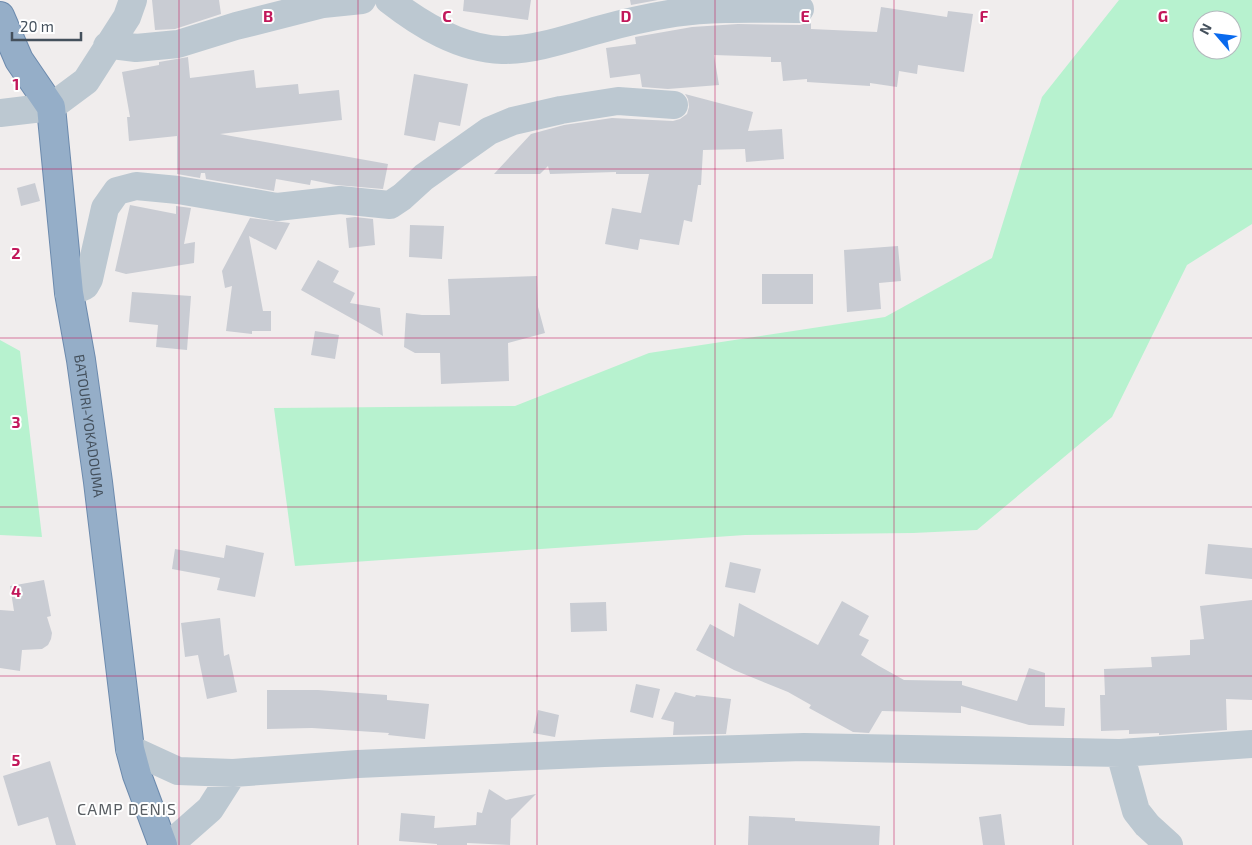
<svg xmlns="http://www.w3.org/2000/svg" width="1252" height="845" font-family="'Exo 2',sans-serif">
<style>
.green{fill:#b7f2cf;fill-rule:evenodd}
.building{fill:#c9ccd3}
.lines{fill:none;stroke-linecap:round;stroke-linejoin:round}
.trunk-casing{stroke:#6c8aad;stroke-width:30}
.minor{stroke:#bcc8d1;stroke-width:28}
.trunk{stroke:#95aec8;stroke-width:28}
.grid{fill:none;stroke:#c2185b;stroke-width:1;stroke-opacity:0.55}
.labels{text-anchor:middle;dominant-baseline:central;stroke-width:4;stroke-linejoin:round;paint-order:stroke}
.street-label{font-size:14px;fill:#44505c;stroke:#fff}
.quarter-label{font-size:16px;letter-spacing:1px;fill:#595e63;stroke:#fff}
.grid-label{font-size:16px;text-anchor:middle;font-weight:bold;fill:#c2185b;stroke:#fff;stroke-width:4;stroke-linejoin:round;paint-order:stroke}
</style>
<rect width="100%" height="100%" fill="#f0eded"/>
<path class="green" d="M1119 0H1252V224L1187 265 1112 417 977 530 913 533 745 535 295 566 274 408 515 406 649 353 885 317 992 258 1042 97ZM1202 20H1232V50H1202Z
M0 340 20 351 42 537 0 535Z"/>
<path class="building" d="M152 0H219L221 14 175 29 155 30Z
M464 0H531L528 20 463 11Z
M630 0H658L631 5Z
M881 7 947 17 948 11 973 14 964 72 918 65 917 74 899 71 897 87 870 83V86L807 82V79L783 81 781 62H771V57L714 55 719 85 668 89 642 87 640 74 610 78 606 48 636 44 635 37 692 27 738 24 800 25 807 23 811 19V29L877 32Z
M188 57 190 78 254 70 256 88 298 84 299 94 339 90 342 120 220 134 388 164 383 189 336 185 311 180 310 185 276 179 274 191 206 179 205 173H201L200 178 177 174V136L129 141 127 117H130L122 72 159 65V62Z
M414 74 468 84 460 126 439 122 435 141 404 135Z
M685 94 753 112 748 131 782 129 784 159 746 162 745 149 703 150 701 185H698L692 222 684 220 679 245 640 239 638 250 605 244 612 208 641 213 649 174H616V172L550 174 548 166 540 174H494L531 134 564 125 612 118 673 121 680 119 687 114 689 107 688 99Z
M35 183 40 201 21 206 17 188Z
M130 205 176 214V206L191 208 184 244 195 242 194 263 126 274 115 271Z
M355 217 373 219 375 245 349 248 346 218Z
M250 218 290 223 276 250 249 236 263 311H271V331H252V334L226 331 232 286 225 288 222 271Z
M410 225 444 226 442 259 409 257Z
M898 246 901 281 879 283 881 309 847 312 844 250Z
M318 260 339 271 333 282 355 293 350 303 380 308 383 336 301 290Z
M762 274H813V304H762Z
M537 276 538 307 545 333 508 343 509 381 441 384 440 353H415L404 347 406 313 422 315H450L448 279Z
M132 292 191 296 187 350 156 347 158 325 129 322Z
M315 331 339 335 335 359 311 355Z
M1208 544 1252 548V579L1205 574Z
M226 545 264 553 255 597 217 590 220 578 172 569 175 549 224 558Z
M730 562 761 569 755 593 725 587Z
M44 580 51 616 47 617 52 633 51 639 48 645 42 649 22 650 20 671 0 668V610L14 611 10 586Z
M1252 600V700L1226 699 1227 730 1159 735V733L1129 734V730L1101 731 1100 695H1105L1104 669 1152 667 1151 657 1190 655V640L1204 639 1200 606Z
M842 601 869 616 859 635 869 640 861 655 879 666 904 680 962 681V685L1017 701 1029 668 1045 673V707L1065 708 1064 726 1029 725 961 706V713L882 711 869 733 853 732 809 708 811 705 788 692 734 670 696 650 710 624 734 637 739 603 818 645Z
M606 602 607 631 571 632 570 603Z
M220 618 224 656 229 654 237 692 207 699 198 655 185 657 181 623Z
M636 684 660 689 653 718 630 712Z
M267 690H318L387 695V700L429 704 425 739 388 735 389 733 312 728 267 729Z
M675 692 695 697 696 695 731 699 726 734 673 735 674 722 661 719Z
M538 710 559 715 555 737 533 733Z
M50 761 76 845H56L48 817 18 826 3 776Z
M489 789 506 800 536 794 511 819 510 845 467 843V845H437V844L399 841 401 813 435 816 434 828 476 825 477 812 482 813Z
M1001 814 1005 845H983L979 817Z
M749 816 795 818V821L880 826 879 845H748Z"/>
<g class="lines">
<g class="trunk-casing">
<g id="trunk">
<path id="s1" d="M0 16 19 60 51 107 69 293 81 360 98 482 130 749 137 775 163 845"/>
</g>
</g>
<path class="minor" d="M389 0C421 25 460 49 502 50 535 50 566 39 598 30 623 23 649 17 675 13 716 7 759 9 800 9
M107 46 112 45 136 48 178 44 236 26 323 4 362 0
M0 113 51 107 86 81 127 17 133 0
M69 293 85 286 89 279 105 208 117 191 136 186 178 190 277 207 340 200 390 205 402 197 424 177 489 131 513 121 561 110 618 101 674 105
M130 749 178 771 233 773 358 764 604 753 804 747 1120 753 1252 744
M1120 753 1136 811 1147 825 1169 845
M169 845 210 809 233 773"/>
<use href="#trunk" class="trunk"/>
</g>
<path class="grid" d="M179 0V845M358 0V845M537 0V845M715 0V845M894 0V845M1073 0V845M0 169H1252M0 338H1252M0 507H1252M0 676H1252"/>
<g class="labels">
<g class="street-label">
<text stroke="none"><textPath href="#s1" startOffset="426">BATOURI-YOKADOUMA</textPath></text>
</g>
<g class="quarter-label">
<text x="127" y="808">CAMP DENIS</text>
</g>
</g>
<g class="grid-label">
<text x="268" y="22">B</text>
<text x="447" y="22">C</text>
<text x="626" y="22">D</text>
<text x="805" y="22">E</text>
<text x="984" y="22">F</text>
<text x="1163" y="22">G</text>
<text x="16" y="90">1</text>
<text x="16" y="259">2</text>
<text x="16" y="428">3</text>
<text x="16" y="597">4</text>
<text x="16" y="766">5</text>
</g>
<g transform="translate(1217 35) rotate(298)"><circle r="24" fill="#ffffff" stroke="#b4b9be"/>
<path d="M0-4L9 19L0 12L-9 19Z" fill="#0a6aee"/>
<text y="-8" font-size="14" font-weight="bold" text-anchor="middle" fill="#44505c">N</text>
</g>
<path d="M12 32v8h69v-8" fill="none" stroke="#44505c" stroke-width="2.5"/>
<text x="20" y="32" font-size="15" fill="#44505c" stroke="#ffffff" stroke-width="4" paint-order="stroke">20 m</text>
</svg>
